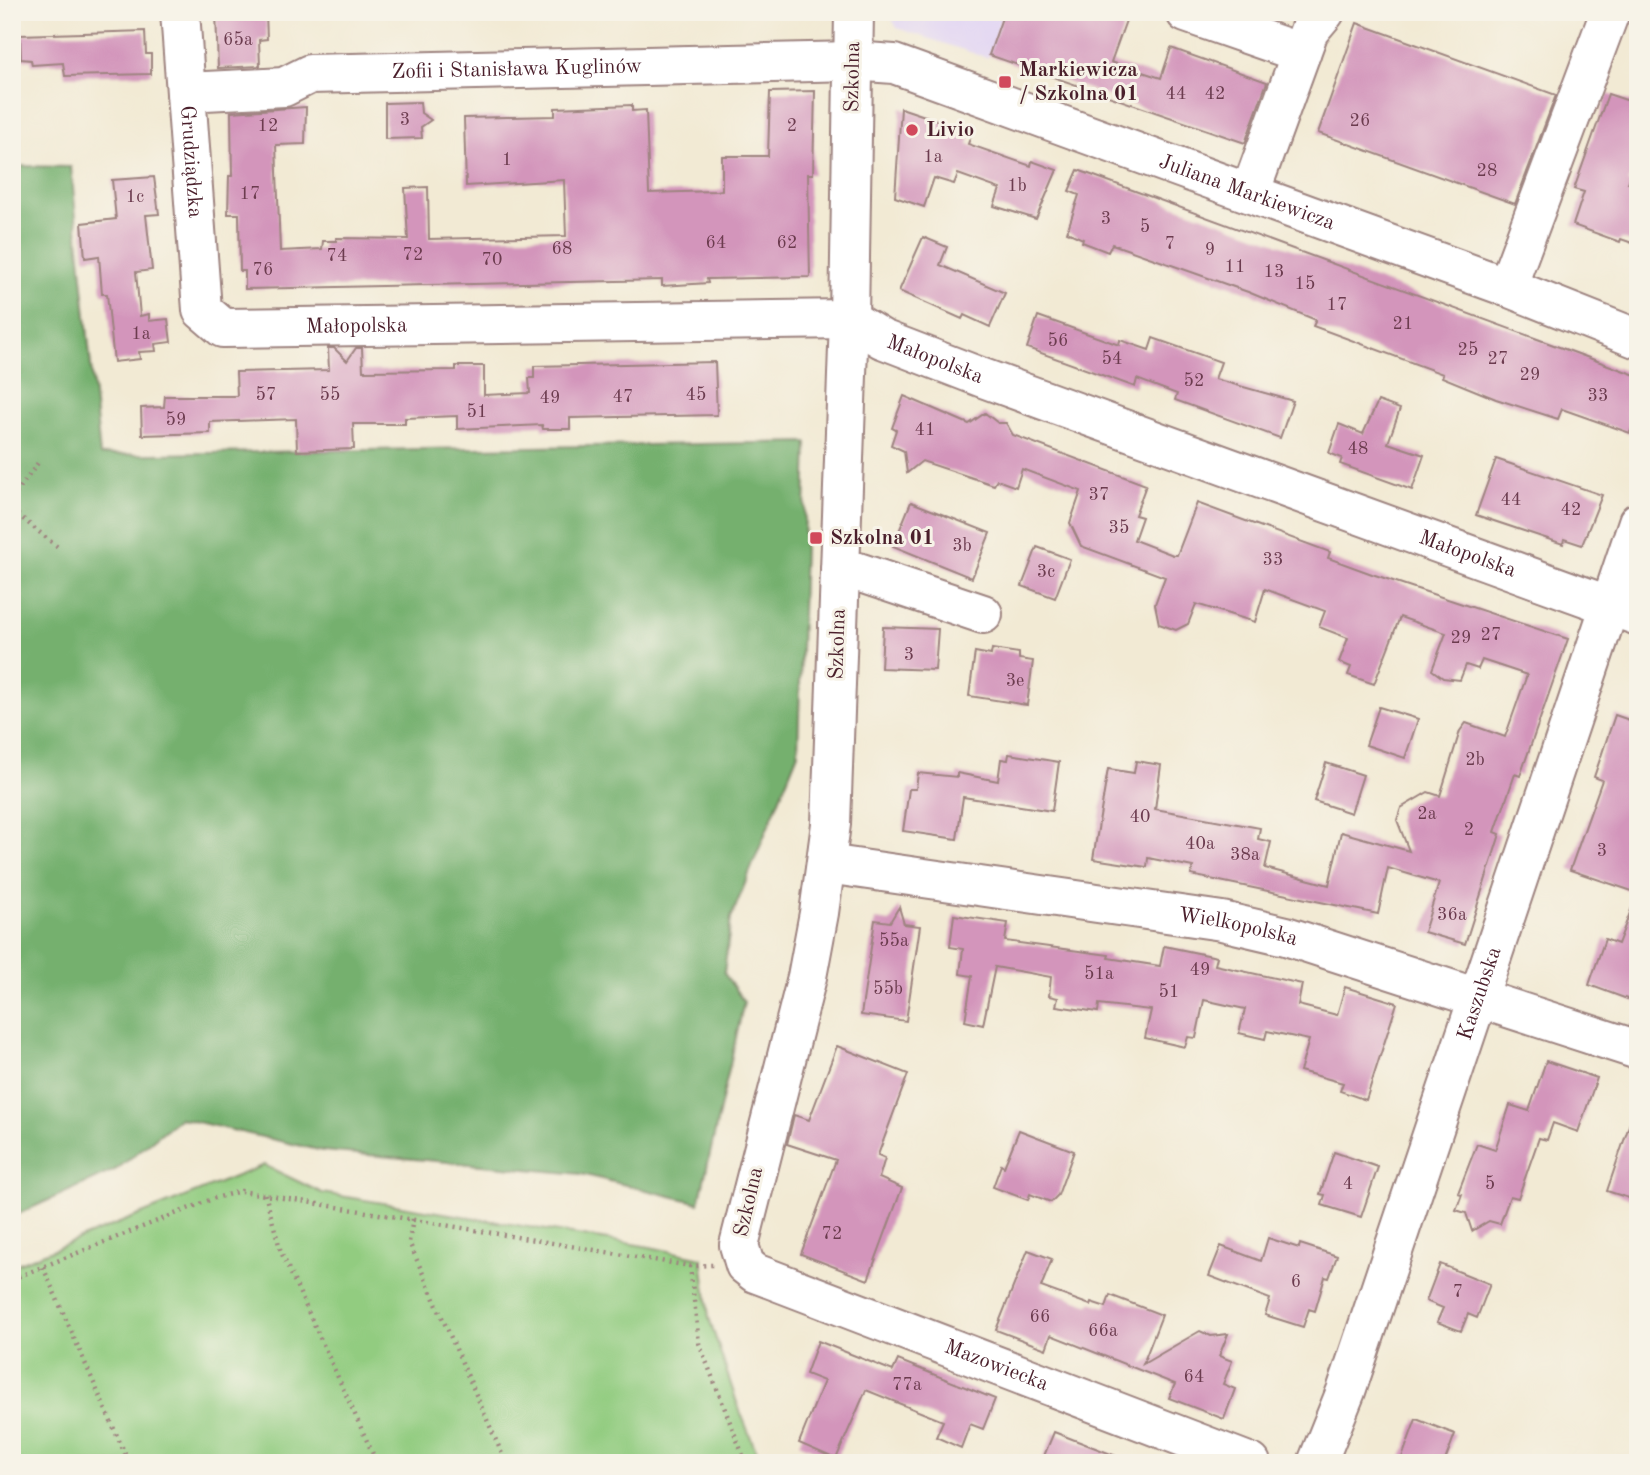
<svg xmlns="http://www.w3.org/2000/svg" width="1650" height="1475" font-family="'Old Standard TT',serif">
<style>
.built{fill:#e1d4f4}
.green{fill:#92cc80;stroke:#6e7656;stroke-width:2}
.forest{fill:#75b06e;stroke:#60684c;stroke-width:2}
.building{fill:#d395bb}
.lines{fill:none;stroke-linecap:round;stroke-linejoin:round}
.minor-casing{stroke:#9e8480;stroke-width:42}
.path{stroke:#9e8480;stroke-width:4.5;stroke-dasharray:2 5;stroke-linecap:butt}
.minor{stroke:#fff;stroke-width:38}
.poi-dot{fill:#d1495b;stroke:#f7f3e8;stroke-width:2.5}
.labels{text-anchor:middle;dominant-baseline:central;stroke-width:6;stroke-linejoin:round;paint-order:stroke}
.number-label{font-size:18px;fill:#6c3c4f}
.street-label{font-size:21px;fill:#4a1f2b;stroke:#f7f3e8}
.poi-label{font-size:21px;font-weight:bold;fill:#4a1f2b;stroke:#f7f3e8;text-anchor:start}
</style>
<rect width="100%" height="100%" fill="#f7f3e8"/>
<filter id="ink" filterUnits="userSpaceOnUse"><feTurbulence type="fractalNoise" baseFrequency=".0143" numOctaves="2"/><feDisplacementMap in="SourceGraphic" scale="14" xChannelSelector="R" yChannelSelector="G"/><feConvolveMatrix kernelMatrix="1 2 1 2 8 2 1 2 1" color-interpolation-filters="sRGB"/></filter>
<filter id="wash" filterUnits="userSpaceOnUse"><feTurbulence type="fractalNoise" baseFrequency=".00686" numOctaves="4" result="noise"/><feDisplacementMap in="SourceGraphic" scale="28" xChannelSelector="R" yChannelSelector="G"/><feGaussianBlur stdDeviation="1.57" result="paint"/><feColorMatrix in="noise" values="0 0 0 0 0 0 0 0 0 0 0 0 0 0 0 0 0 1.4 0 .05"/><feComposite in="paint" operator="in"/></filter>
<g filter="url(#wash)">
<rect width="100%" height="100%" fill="#f2ead4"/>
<path class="built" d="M888 12H1003L988 58 897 28Z"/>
<path class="green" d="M264 1165 322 1193 650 1247 702 1258 709 1318 738 1406 761 1463H12V1266Z"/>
<path class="forest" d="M12 166 71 167 100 455 807 442 798 753 731 918 724 973 744 1002 699 1203 581 1174 323 1151 180 1118 117 1169 12 1217Z"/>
<g id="blocks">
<path class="building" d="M216 12H266L267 39 259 40 260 66 218 68Z
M1004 12H1129L1111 62 1161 78 1171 48 1267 82 1245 143 989 55Z
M1357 23 1556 95 1515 204 1318 133Z
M145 31 146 54H151V74L65 76 63 63 32 65 31 60 21 59 20 35Z
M815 91 813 174H808L810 277 707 279 708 283 662 286V280L245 289V271H240L239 214H228L229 176H232L231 112 306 107 305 144 276 145 280 251 322 249 323 241H336V238L408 239 405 188 428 187 429 239 566 236 564 180 466 186 464 118 555 116V108L632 105V111L646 110 649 193 716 191 722 190V156H768L770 92Z
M1608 94 1638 104V154L1628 183 1638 186V245L1621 239 1620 242 1573 225 1584 192 1574 189Z
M420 102 421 113 431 120 421 127 422 138 385 139V103Z
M901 108 972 132 968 144 1031 166 1032 161 1057 170 1036 219 994 206 1000 189 958 174 954 184 934 178 924 207 895 197Z
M1078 170 1638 376V413L1630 433 1562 409 1558 419 1496 399 1442 377 1443 374 1313 326 1316 320 1248 292 1112 244 1108 252 1082 242 1083 239 1067 232 1079 195 1069 191Z
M154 177 159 214 146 215 152 270 136 272 140 316 149 314V321L168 319 171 342 155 344 156 351 139 352 140 359 114 362 107 294H102L99 256 85 258 82 223 116 219 112 180Z
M923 237 947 247 940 265 1005 293 990 327 964 315 962 319 899 291Z
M1038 316 1119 345 1120 340 1149 350 1153 338 1221 362 1215 379 1293 401 1280 438 1175 400 1177 394 1137 379 1135 387 1027 348Z
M328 348H334L347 361 356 348H362L363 371 456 370V366H484V395L530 393 529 378H534V366L715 362 717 415 570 418V429H543L542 425 457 429V416L405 418V424H353L354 449 297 451 296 419 210 422V433L142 435 141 408 164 407 165 396H237L236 372 329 370Z
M904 396 969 424 985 413 998 423H1006L1013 435 1146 485 1135 515 1142 517 1134 540 1173 555H1177L1197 503 1330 552 1328 558 1372 574 1568 639 1520 776 1515 774 1495 832 1500 834 1465 944 1424 932 1439 883 1388 868 1378 914 1191 875 1193 867 1148 858 1147 867 1093 859 1108 769 1134 773 1136 761 1161 765 1155 809 1260 828 1258 839 1271 842 1265 868 1329 885 1341 832 1409 851 1397 820 1401 808 1428 792 1440 796 1460 731 1466 723 1505 737 1527 675 1482 660 1478 669 1466 665 1460 680 1443 678 1432 670 1446 633 1400 617 1374 684 1348 675 1351 667 1339 662 1348 638 1319 627 1325 611 1265 589 1255 622 1196 604 1188 624 1176 630 1159 624 1155 604 1165 577 1081 546 1070 523 1081 491 1022 469 1016 487 997 480 994 485 922 461 907 473 904 451 891 445 896 430 892 428Z
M1378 401 1400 409 1388 443 1424 455 1412 490 1340 464 1342 458 1329 453 1339 424 1363 434Z
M1496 459 1602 495 1582 545 1564 539 1563 544 1476 515Z
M911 502 990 533 972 578 893 546Z
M1037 547 1070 559 1055 598 1022 586Z
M883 627 938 629 935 670 881 668Z
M992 649 1019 653V659L1033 661 1027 705 969 696 975 652 991 655Z
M1379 707 1418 719 1405 758 1366 745Z
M1615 715 1638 723V823L1631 845 1638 846V893L1570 870 1602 780 1594 777Z
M1009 754 1059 762 1052 811 963 797 957 839 903 831 909 789H916L918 773 957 777V773L998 781 1001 759 1008 760Z
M1326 763 1363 775 1351 813 1314 801Z
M1636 897H1638V1003L1589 985 1605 939 1618 944Z
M899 907 904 924 920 926 906 1021 861 1015 875 920 890 922Z
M954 915 1008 923 1005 941 1109 955 1108 958 1160 966 1164 946 1217 957 1215 965 1302 984 1298 1005 1337 1015 1345 987 1397 1003 1366 1100 1340 1091 1343 1083 1300 1071 1309 1040 1267 1031 1265 1039 1239 1033 1245 1009 1204 1000 1196 1038 1188 1037 1185 1047 1145 1038 1151 1010 1099 1004 1098 1012 1056 1006 1058 998 1049 996 1051 977 995 967 983 1025 965 1021 972 976 960 974 963 949 950 947Z
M837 1046 908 1074 878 1155 885 1158 879 1178 902 1188 868 1280 801 1254 836 1160 787 1144 794 1115 809 1120Z
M1546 1061 1597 1078 1578 1132 1553 1123 1547 1140 1539 1138 1518 1198 1510 1196 1500 1224 1489 1221 1472 1231 1466 1213 1456 1210 1462 1194 1458 1193 1477 1144 1495 1150 1510 1105 1529 1111Z
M1634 1111 1638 1112V1201L1607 1191Z
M1019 1130 1074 1151 1058 1195 1051 1202 1030 1194 1028 1200 993 1187 1001 1165 1004 1167Z
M1334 1152 1378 1167 1361 1217 1322 1205 1325 1195 1320 1194Z
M1268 1238 1299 1248 1300 1244 1337 1256 1329 1278 1325 1277 1315 1311 1309 1309 1303 1327 1265 1315 1270 1299 1209 1276 1221 1246 1261 1261Z
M1028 1250 1052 1259 1041 1287 1090 1305 1091 1302 1106 1307 1110 1295 1162 1315 1143 1364 1200 1331 1211 1336 1228 1334 1219 1356 1232 1361 1223 1384 1235 1389 1224 1419 1169 1398 1175 1384 1051 1335 1046 1349 996 1330Z
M1440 1264 1490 1284 1477 1318 1468 1314 1461 1331 1437 1322 1443 1308 1426 1301Z
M818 1341 893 1371 898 1360 995 1399 983 1429 970 1424 961 1448 936 1437 943 1421 866 1390 836 1459 799 1443 824 1381 806 1374Z
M1416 1419 1455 1434 1444 1463H1400Z
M1054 1432 1129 1461V1463H1041Z"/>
</g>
</g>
<g filter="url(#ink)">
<use href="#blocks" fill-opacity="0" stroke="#9e8480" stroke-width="2"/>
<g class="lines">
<g class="minor-casing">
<g id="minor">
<path id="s1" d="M180 12 202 310 223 328 849 319 882 339 983 378 1638 616"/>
<path id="s2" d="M854 12 849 319 831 824 819 913 807 977 739 1245 745 1265 755 1273 1251 1463"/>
<path d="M1186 13 1301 53"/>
<path id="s3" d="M186 92 284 87 310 74 853 61 894 64 1507 287 1638 339"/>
<path d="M1250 193 1309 31 1325 12"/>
<path d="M1507 287 1610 12"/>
<path d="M840 570 858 572 983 614"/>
<path id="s4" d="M827 864 1222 921 1286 936 1638 1050"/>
<path id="s5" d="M1317 1463 1346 1391 1638 522"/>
</g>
</g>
<path class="path" d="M12 499 40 460
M12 510 60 549
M265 1194 281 1252 377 1463
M413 1219 409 1242 506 1463
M690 1266 699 1343 746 1463
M43 1267 129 1463
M12 1279 215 1198 241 1191 690 1266 713 1265"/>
<use href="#minor" class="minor"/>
</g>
</g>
<g class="poi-dot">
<rect x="998" y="75" width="14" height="14" rx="3.5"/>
<circle cx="912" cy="130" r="7"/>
<rect x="809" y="531" width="14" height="14" rx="3.5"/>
</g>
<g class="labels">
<g class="number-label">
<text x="238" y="40">65a</text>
<text x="1176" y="94">44</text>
<text x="1215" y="94">42</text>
<text x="405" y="120">3</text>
<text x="1360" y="121">26</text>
<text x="268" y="126">12</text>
<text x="792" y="126">2</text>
<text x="933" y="157">1a</text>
<text x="507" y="160">1</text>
<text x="1487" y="171">28</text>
<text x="1017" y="186">1b</text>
<text x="250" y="194">17</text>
<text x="135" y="197">1c</text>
<text x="1106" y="219">3</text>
<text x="1145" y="227">5</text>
<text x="716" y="243">64</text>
<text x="787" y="243">62</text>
<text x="1170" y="244">7</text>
<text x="562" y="249">68</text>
<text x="1210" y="250">9</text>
<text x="413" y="255">72</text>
<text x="337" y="256">74</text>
<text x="492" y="260">70</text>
<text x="1235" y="267">11</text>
<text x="263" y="270">76</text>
<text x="1274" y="272">13</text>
<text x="1305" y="284">15</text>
<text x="1337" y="305">17</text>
<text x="1403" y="324">21</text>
<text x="141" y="334">1a</text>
<text x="1058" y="341">56</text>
<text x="1468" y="350">25</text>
<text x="1112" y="359">54</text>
<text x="1498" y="359">27</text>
<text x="1530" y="375">29</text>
<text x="1194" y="381">52</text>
<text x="266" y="395">57</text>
<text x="330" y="395">55</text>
<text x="696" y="395">45</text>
<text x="1598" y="396">33</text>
<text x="623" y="397">47</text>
<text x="550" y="398">49</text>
<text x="477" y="412">51</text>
<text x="176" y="420">59</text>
<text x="925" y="430">41</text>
<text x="1358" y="449">48</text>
<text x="1099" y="495">37</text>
<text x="1511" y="500">44</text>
<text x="1571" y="510">42</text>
<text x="1119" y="528">35</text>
<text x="962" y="546">3b</text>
<text x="1273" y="560">33</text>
<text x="1046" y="572">3c</text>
<text x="1491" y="635">27</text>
<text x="1461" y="638">29</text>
<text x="909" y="655">3</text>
<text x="1015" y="681">3e</text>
<text x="1475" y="760">2b</text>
<text x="1427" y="814">2a</text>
<text x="1140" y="817">40</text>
<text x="1469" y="830">2</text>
<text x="1200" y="844">40a</text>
<text x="1602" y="851">3</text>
<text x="1245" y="855">38a</text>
<text x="1452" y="915">36a</text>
<text x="894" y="941">55a</text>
<text x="1200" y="970">49</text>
<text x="1099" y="974">51a</text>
<text x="888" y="989">55b</text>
<text x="1169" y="992">51</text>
<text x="1348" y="1184">4</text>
<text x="1490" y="1184">5</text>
<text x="832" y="1234">72</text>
<text x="1296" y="1282">6</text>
<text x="1458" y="1292">7</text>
<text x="1040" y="1317">66</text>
<text x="1103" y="1331">66a</text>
<text x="1194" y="1377">64</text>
<text x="907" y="1385">77a</text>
</g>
<g class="street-label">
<text stroke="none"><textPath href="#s3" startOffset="334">Zofii i Stanisława Kuglinów</textPath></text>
<text transform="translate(853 77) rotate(-89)">Szkolna</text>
<text stroke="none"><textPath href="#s1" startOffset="150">Grudziądzka</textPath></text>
<text stroke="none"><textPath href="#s3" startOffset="1087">Juliana Markiewicza</textPath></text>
<text stroke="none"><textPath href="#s1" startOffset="460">Małopolska</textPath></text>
<text stroke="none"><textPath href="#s1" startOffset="1048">Małopolska</textPath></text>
<text stroke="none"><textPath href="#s1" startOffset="1615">Małopolska</textPath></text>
<text transform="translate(838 644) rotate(-88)">Szkolna</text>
<text stroke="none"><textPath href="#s4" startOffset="416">Wielkopolska</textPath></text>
<text stroke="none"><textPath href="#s5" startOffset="497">Kaszubska</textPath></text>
<text transform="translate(749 1202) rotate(-77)">Szkolna</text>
<text stroke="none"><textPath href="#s2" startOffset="1536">Mazowiecka</textPath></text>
</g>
<g class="poi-label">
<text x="1019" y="70">Markiewicza<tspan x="1019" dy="24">/ Szkolna 01</tspan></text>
<text x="926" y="130">Livio</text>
<text x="830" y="538">Szkolna 01</text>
</g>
</g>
<rect width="1650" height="1475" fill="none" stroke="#f7f3e8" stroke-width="42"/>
</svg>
